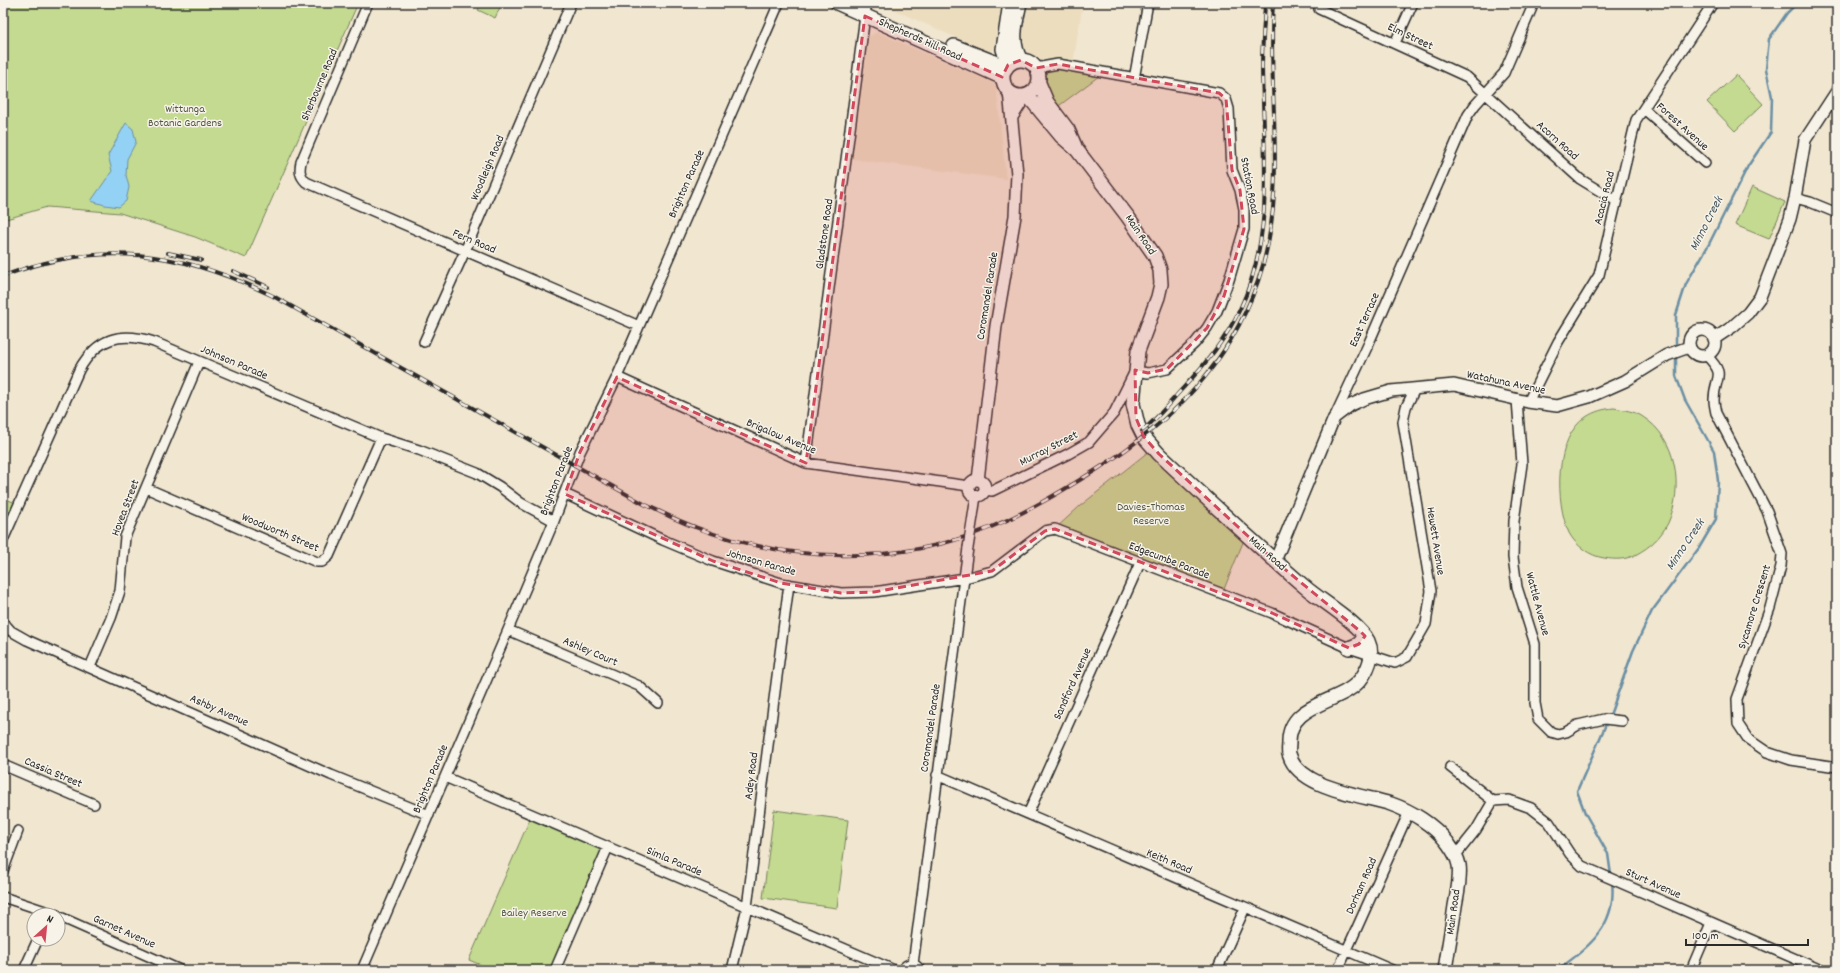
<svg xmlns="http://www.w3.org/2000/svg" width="1840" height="973" font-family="Dekko,sans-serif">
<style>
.built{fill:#ecddbf}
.green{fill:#c3da90;stroke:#77825e}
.water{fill:#94d2f5;stroke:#6a8fa4}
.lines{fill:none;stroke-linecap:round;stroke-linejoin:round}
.stream{stroke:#6a8fa4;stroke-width:2.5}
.minor-casing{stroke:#2b2b2b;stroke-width:12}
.tertiary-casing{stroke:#2b2b2b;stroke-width:14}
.secondary-casing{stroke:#2b2b2b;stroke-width:16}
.minor{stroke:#f7f3e8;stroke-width:9}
.tertiary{stroke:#f7f3e8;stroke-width:11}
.secondary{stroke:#f7f3e8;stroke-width:13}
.rail-casing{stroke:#2b2b2b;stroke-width:4}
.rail{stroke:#f7f3e8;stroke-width:2.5;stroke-dasharray:8;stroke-linecap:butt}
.minor-bridge-casing{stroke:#2b2b2b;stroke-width:12;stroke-linecap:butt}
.minor-bridge{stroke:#f7f3e8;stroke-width:9}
.marked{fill:#d1495b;fill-opacity:0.2;stroke:#d1495b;stroke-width:3;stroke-dasharray:8 5;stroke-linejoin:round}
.labels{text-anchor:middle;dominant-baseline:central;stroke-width:3;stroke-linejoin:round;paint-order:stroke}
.street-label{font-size:12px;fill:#2b2b2b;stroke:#f7f3e8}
.park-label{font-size:12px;fill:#515744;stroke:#f7f3e8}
.water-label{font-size:13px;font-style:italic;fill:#45555e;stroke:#f7f3e8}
</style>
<rect width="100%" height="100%" fill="#f1e6d0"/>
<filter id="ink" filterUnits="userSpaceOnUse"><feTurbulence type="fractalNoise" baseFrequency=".025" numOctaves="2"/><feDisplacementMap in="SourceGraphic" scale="8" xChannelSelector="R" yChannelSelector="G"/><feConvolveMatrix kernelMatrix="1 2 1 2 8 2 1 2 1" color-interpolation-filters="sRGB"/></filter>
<g filter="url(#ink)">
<path class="built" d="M879 3H1002L994 50 988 52Z
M1026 3H1083L1073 64 1022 56 1017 45Z
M877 32 996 84 1006 179 852 159 869 37Z"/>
<path class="green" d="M3 3H358L246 258 195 237 120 213 47 207 3 220Z
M481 3H502L495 18 478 10Z
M1057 67 1099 76 1056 108C1051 95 1044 83 1046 69Z
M1736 75 1763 104 1735 131 1707 102Z
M1752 187 1785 202 1769 239 1735 225Z
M1614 408C1624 410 1635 411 1643 417 1677 438 1684 488 1668 523 1661 537 1650 547 1637 554 1626 560 1616 560 1604 558 1590 556 1576 546 1569 533 1555 503 1554 437 1586 417 1595 411 1604 409 1614 408Z
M1153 448 1246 535 1222 594 1055 529 1080 506Z
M3 498 16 503 3 532Z
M774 810 848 820 837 908 763 898Z
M532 814 608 847 555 970H493L469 960Z"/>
<path class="water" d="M126 123 133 129 136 142 127 159 126 175 129 187 126 201 119 207 105 205 91 201 112 171 108 155Z"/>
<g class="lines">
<path class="stream" d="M1676 348V315L1686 284 1709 244 1748 166 1771 132 1772 97 1766 69 1769 39 1787 13 1797 3
M1609 718 1633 651 1652 611 1699 548 1716 519 1718 481 1714 451 1685 400 1676 376V355
M1607 722 1577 791 1585 813 1608 854 1611 875
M1557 970C1589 948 1617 925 1612 882"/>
<g class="minor-casing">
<path id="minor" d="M368 3 301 162C299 171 300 176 306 182L639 326
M1319 9 1467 77 1580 179 1616 201
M1395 43 1413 3
M1134 79 1148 3
M1644 109 1705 163
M1795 198 1810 202 1837 213
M424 342 465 251 571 3
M1706 355C1728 377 1714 376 1714 400 1714 404 1715 408 1716 413L1767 511 1782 554 1781 566 1770 608 1737 699 1738 724 1748 739 1767 752 1791 760 1837 767
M617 377 806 463 969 486
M1517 400 1522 464 1514 521 1513 557 1517 587 1535 644V703L1538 719 1551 732 1558 734 1566 732 1578 725 1604 719 1622 721
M1528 402 1558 342 1599 275 1636 120 1713 3
M1334 418 1368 345 1468 115 1475 105 1504 73 1534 3
M806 463 866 8
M146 488 317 562H322L329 556 381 438
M985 490 992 491 1068 454 1089 442 1114 413 1135 371 1148 373 1167 369 1195 343 1207 328 1217 311 1229 280 1244 229V209L1240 190 1232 170 1229 109 1226 99 1219 93 1058 64 1036 68
M565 494 663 540 713 561 781 583 841 593 874 592 965 578 992 571 1045 531 1055 529 1272 613 1349 648 1395 663 1407 657 1426 624 1431 591 1403 422 1406 407 1415 389
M973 516 976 496
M3 540 79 370C97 338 120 331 154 342L381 438 419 450 477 473 500 487 521 503 554 521
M3 622 11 631 27 640 331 775 429 815
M508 630 639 686 658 703
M90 667 111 618 120 591 125 537 199 362
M3 765 94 804
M1450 767 1493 801
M937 775 1392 970
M445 777 894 970
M1493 801 1509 800 1531 808 1549 822 1570 854 1582 866 1821 970
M1028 814 1140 563
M1456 855 1476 830 1493 801
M3 871 18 831
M3 897 57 915
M58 916 180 970
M913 964 968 548
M24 970 38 939
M362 970 508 630 554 521 580 452 617 377 779 3
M555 970 608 847
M732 970 747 907 789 584
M902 970C907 962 915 962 920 970
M1217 970 1245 908
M1338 970 1409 812
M1691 970 1711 923"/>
</g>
<g class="tertiary-casing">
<path id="tertiary" d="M1012 117 1026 95
M1689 343a13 13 0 1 1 26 0a13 13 0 1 1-26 0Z
M1714 339 1732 327 1748 313 1760 297 1790 219 1795 198 1805 140 1837 91
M978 480 996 326 1015 216 1017 174 1009 91
M969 488a8 8 0 1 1 16 0a8 8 0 1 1-16 0Z
M1275 561 1334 418 1351 405 1364 399 1391 391 1454 385 1528 402 1557 406 1589 397 1625 381 1667 355 1689 347"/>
</g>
<g class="secondary-casing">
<path id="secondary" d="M837 3 1003 78
M1020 3C1016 22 1010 42 1021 60
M954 46 1007 67
M1003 78a18 18 0 1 1 36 0a18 18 0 1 1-36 0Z
M1008 65 1003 49 1010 3
M1039 83 1047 102 1068 130 1075 146
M1027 95 1061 136 1077 150 1128 217 1155 256 1160 270 1161 284 1158 297 1138 351 1133 404 1138 425 1144 437 1159 454C1207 499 1255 544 1305 587 1321 601 1359 623 1368 641 1374 654 1370 665 1363 676 1345 705 1288 700 1289 743 1289 746 1288 751 1289 754 1299 789 1363 795 1391 804 1411 811 1434 825 1447 842 1452 849 1457 855 1459 865 1461 878 1457 894 1455 906 1452 928 1448 949 1445 970
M1349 648 1359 644 1365 636"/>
</g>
<use href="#minor" class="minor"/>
<use href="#tertiary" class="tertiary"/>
<use href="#secondary" class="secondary"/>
<g class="rail-casing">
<path id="rail" d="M168 253 201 260
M233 271 268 287
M3 276C100 239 181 251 273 296L644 504C661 512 678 521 695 527 787 563 897 566 989 528 1026 513 1062 491 1096 470 1171 422 1228 367 1258 281 1289 191 1267 96 1273 3
M1142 431C1158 418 1170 402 1184 387 1206 363 1226 339 1240 309 1276 232 1263 148 1262 67 1262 46 1264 24 1265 3"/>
</g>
<use href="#rail" class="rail"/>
<g class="minor-bridge-casing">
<path id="minor-bridge" d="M968 548 973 516"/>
</g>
<use href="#minor-bridge" class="minor-bridge"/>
</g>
</g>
<path class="marked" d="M865 16 1002 77 1008 65 1021 60 1036 68 1058 64 1219 93 1226 99 1232 170 1240 190 1244 229 1224 296 1207 328 1167 369 1148 373 1135 370 1136 418 1144 437 1159 454 1275 561 1361 632 1365 636 1359 644 1349 648 1272 613 1055 529 1045 531 992 571 874 592 841 593 781 583 713 561 565 494 580 452 617 377 806 463Z"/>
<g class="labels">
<g class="street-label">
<text transform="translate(1410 37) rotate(25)">Elm Street</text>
<text transform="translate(920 40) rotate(24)">Shepherds Hill Road</text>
<text transform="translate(320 85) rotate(-67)">Sherbourne Road</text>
<text transform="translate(1682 127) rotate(42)">Forest Avenue</text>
<text transform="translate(1557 141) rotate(42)">Acorn Road</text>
<text transform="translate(488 168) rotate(-67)">Woodleigh Road</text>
<text transform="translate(687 184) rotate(-66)">Brighton Parade</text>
<text transform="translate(1249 186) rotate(79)">Station Road</text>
<text transform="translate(1605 198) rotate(-76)">Acacia Road</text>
<text transform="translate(825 234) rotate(-82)">Gladstone Road</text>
<text transform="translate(1140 235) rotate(56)">Main Road</text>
<text transform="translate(474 242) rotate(23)">Fern Road</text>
<text transform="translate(988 296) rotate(-81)">Coromandel Parade</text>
<text transform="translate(1365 320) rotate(-66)">East Terrace</text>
<text transform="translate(234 363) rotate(23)">Johnson Parade</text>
<text transform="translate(1506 383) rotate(12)">Watahuna Avenue</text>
<text transform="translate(781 437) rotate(23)">Brigalow Avenue</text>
<text transform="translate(1049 449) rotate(-27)">Murray Street</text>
<text transform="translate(557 481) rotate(-69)">Brighton Parade</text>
<text transform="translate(126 508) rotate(-69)">Hovea Street</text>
<text transform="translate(280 533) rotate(23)">Woodworth Street</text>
<text transform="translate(1435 541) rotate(81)">Hewett Avenue</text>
<text transform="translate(1267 554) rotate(42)">Main Road</text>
<text transform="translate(1169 561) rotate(21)">Edgecumbe Parade</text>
<text transform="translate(761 563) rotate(16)">Johnson Parade</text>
<text transform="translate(1537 604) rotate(75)">Wattle Avenue</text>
<text transform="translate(1755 607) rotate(-73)">Sycamore Crescent</text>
<text transform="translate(590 652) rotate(23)">Ashley Court</text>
<text transform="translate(1073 684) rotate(-66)">Sandford Avenue</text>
<text transform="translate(219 711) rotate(24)">Ashby Avenue</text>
<text transform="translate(931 728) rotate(-82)">Coromandel Parade</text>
<text transform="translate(53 773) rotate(23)">Cassia Street</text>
<text transform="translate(752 776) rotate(-83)">Adey Road</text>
<text transform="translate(431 779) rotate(-67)">Brighton Parade</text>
<text transform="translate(674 862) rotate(23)">Simla Parade</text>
<text transform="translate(1169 862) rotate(23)">Keith Road</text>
<text transform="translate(1653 884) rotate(24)">Sturt Avenue</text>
<text transform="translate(1362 886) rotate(-66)">Dorham Road</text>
<text transform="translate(1454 912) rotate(-82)">Main Road</text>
<text transform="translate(124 932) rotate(24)">Garnet Avenue</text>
</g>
<g class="park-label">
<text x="185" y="109">Wittunga<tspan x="185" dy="14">Botanic Gardens</tspan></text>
<text x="1151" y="507">Davies-Thomas<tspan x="1151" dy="14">Reserve</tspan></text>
<text x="534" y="913">Bailey Reserve</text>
</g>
<g class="water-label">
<text transform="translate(1707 224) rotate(-63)">Minno Creek</text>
<text transform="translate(1686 545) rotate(-56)">Minno Creek</text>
</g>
</g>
<rect width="1840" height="973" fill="none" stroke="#f7f3e8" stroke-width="16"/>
<rect x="8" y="8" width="1824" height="957" fill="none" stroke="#2b2b2b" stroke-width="1.5" filter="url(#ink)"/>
<g transform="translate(46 927) rotate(27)"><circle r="19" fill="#f7f3e8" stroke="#a5a39c"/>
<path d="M0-3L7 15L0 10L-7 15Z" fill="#d1495b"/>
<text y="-6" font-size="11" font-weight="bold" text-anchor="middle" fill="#2b2b2b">N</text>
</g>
<path d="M1686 939v6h122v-6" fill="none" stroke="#2b2b2b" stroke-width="2"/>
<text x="1692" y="939" font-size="12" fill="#2b2b2b" stroke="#f7f3e8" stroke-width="3" paint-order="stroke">100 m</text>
</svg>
